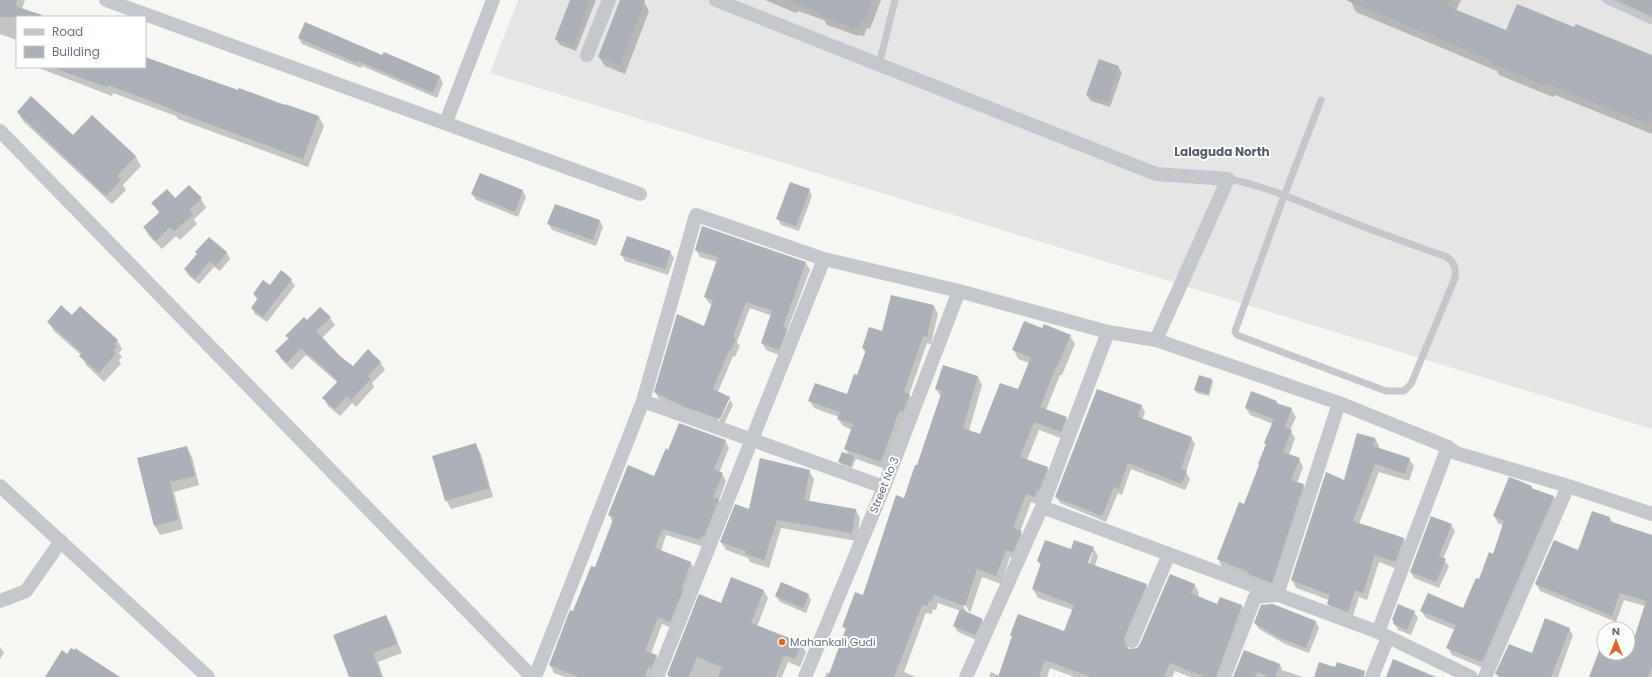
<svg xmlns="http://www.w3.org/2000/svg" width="1652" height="677" font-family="Poppins,sans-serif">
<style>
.built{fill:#e4e5e4}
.shadow{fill:#0003;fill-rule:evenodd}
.building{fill:#abb1b7}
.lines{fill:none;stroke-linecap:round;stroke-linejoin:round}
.lane{stroke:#c4c7cb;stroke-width:7}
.street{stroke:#c4c7cb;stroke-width:14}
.poi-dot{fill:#df652a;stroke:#fff;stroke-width:1.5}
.labels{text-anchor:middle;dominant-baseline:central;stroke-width:4;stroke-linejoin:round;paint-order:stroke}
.street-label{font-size:11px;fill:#667383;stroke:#fff}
.poi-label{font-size:11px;fill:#667383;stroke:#fff;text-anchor:start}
.neighbourhood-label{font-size:12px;font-weight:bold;fill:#545d69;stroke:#fff}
</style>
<rect width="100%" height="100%" fill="#f6f6f3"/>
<path class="built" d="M518 0H1652V429L490 73Z"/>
<path class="shadow" d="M0 0H25L22 9 44 17H17V40L0 34Z
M571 0H596L576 51 560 45 556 39Z
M621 0H638L644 2 649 11 625 74 605 66 599 57Z
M765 0H881L870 29 867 28 864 36 858 35V36L827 25 824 20 798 11 796 13Z
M1350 0H1461L1456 11 1506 31 1575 28 1652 56V134L1555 95 1553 97 1499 75 1497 71 1356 12Z
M1612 0H1652V23Z
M299 38 383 57 384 53 440 77 443 83 437 98 362 66 361 68 302 44Z
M145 57 185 73 319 117 324 126 308 167 178 119 176 116 113 93 112 96 36 67H145Z
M1118 66 1122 73 1110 107 1091 101 1087 95Z
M18 112 73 136 92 116 136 157 141 166 123 185 126 190 112 204 23 121Z
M480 174 523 191 526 197 518 217 476 200 472 194Z
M189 186 201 199 206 208 194 219 197 224 180 240 176 236 162 249 149 236 144 227 159 213 153 203 175 199Z
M809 190 812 196 799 231 781 225 778 219Z
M555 205 600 221 603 227 596 246 552 230 548 223Z
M209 238 227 253 230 259 220 271 214 267 199 284 189 276 185 270Z
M696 250 806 263 810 270 787 331 790 336 782 356 766 350 762 343 772 316 750 308 737 342 740 346 735 357 733 356 718 392 729 398 733 405 723 426 718 424 730 400H727L717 423 690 414 659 399 655 392 704 327 712 305 709 303 705 297 717 262 700 257Z
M670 252 674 258 668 275 625 261 621 254Z
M291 280 295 286 267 322 255 314 252 308 258 301 254 294 270 286Z
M934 306 938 314 931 344 927 343 909 395 914 403 885 469 856 459 852 468 841 464 839 462 849 455 845 449 852 430 843 426 838 419 839 417 814 408 810 401 847 396 857 377 866 354 863 348 883 333Z
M72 316 117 340 122 349 119 353 122 357 119 360 121 364 104 382 86 365 81 355 54 331 48 322Z
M330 318 335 325 322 338 340 357 353 367 380 362 385 370 372 383 374 387 356 407 352 403 340 416 328 406 324 398 338 383 306 355 292 370 281 359 277 352 289 340 287 336 307 321Z
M1043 329 1070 336 1075 344 1062 375H1060L1046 410 1066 418 1071 426 1066 440 1039 430 1027 460 1047 468 1052 476 1039 505 1031 502 1020 532 1026 541 1017 560 1010 557 1001 584 982 577 970 613 963 601 961 602 968 614 982 620 985 626 979 641 958 632 954 626 961 611 938 603 936 610 933 609 932 614 926 613 925 615 904 672 916 677H825L827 672 830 674 846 630 843 626 863 596 918 467 941 397 936 389 978 377 982 385 969 431 981 435 1019 390 1029 363 1018 359 1014 350Z
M1212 380 1213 382 1209 396 1197 393 1195 390Z
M1277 402 1278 404 1291 409 1296 417 1290 430 1295 438 1289 455 1299 459 1303 467 1297 483 1303 485 1308 493 1276 590 1222 567 1218 559 1245 505 1267 445 1273 424 1250 415 1246 408Z
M1142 406 1145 413 1142 420 1191 438 1195 444 1186 472 1190 479 1185 490 1131 469 1122 495 1118 493 1106 522 1060 503 1056 497Z
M1375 438 1379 446V449L1409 459 1414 466 1409 481 1379 472 1359 524 1404 539 1408 547 1400 570 1379 562 1367 600 1359 597 1352 619 1333 612 1328 604 1329 600 1296 588 1292 580 1345 481Z
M725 440 729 448 719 473 722 474 726 481 719 500 723 507 704 547 666 535 661 551 691 563 695 570 674 629 662 624 651 654 656 656 660 663 651 677H565L554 673 550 665 574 612 596 569 613 522 609 515 655 477 669 451Z
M476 445 481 454 493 497 451 509 446 500Z
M187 448 192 457 199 485 174 492 183 529 160 535 155 526 138 459Z
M809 471 814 479 809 502 856 510 860 518 857 541 781 528 769 568 750 562 748 558 726 550 721 542 750 510Z
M1531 486 1533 489 1554 497 1558 504 1486 669 1452 655 1448 648 1455 630 1426 618 1421 611 1464 609 1494 555 1504 526 1498 523 1494 516Z
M1610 518 1613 523 1652 536V677H1616L1599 671 1604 640V653H1628V638L1634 640 1645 606 1624 600 1616 622 1540 591 1536 584 1554 542 1579 551Z
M1451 525 1455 531 1443 559 1449 566 1439 588 1414 578 1411 572Z
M1093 548 1098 556 1095 566 1146 585 1151 593 1128 647 1129 650 1137 649 1194 584 1199 593 1198 597 1218 605 1220 598 1242 606 1247 615 1223 677H1190L1175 671 1172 677H1074L1050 668 1047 677H989L991 672 1000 676 1013 638 1011 635 1065 632 1073 610 1038 598 1033 589 1041 566 1038 561 1071 551ZM1091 552H1093L1088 568 1086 567Z
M764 591 768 598 757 627 801 644 806 652 800 667 788 662 782 677H669L668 675 721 604Z
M808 594 811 600 806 613 780 602 776 596Z
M1414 612 1418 618 1411 635 1398 630 1393 620Z
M386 616 391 625 402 653 378 662 383 677H350Z
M1316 622 1319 628 1309 653 1285 644 1259 629 1255 623Z
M1569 629 1573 635 1558 677H1498L1497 674 1532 654Z
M0 647 4 653 0 659Z
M1280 664 1282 670 1303 677H1233Z"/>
<path class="building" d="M0 0H17L15 6 42 15V17H0Z
M570 0H590L573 46 555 39Z
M620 0H645L620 65 598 57Z
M792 0H872L865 21 862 19 859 28 853 26V28L821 16 822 13 792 2Z
M1346 0H1449L1447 6 1506 30 1517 4 1574 27 1576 24 1652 55V114L1648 124 1548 84 1547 86 1492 64 1493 61Z
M1618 0H1652V16Z
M305 22 382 55 384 52 440 76 433 93 358 61 357 63 298 38Z
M145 57 238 90 239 88 285 105V104L319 116 303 159 172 110V109L108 85 107 87 56 69V67H145Z
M1099 59 1119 66 1107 102 1086 95Z
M31 96 73 135 92 115 136 156 117 176 121 180 106 196 17 112Z
M480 173 523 190 515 212 471 194Z
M790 182 810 189 796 226 776 219Z
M189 185 202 198 189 210 193 215 174 231 170 227 156 241 143 227 160 212 151 203 167 189 175 198Z
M555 204 600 220 593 240 547 224Z
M702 226 806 262 783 327 787 329 779 350 761 343 772 311 746 302 733 337 736 338 731 351 729 350 713 389 730 397 720 419 685 407 654 392 677 314 704 326 713 300 704 297 718 257 695 250Z
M627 236 671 251 665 269 620 255Z
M209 237 227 252 216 266 210 261 195 279 184 269 197 254 195 252Z
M281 270 292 279 263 317 251 308 258 298 253 294 263 280 270 285Z
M891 295 934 305 927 337 923 336 904 392 910 394 903 412 899 411 881 462 844 449 853 424 837 419 840 412 808 401 815 383 847 394 854 374 857 375 866 350 862 348 869 327 882 331Z
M61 305 72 315 80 306 118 340 114 344 117 347 113 351 116 354 99 373 79 356 82 353 47 322Z
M320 307 331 317 316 331 341 357 353 366 368 349 381 362 368 376 371 379 351 400 347 396 335 409 322 398 338 381 310 355 309 356 301 348 287 363 275 351 289 338 285 336 304 317 307 320Z
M1024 321 1042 328 1044 324 1071 335 1057 367H1056L1040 407 1067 417 1061 432 1034 422 1020 457 1048 467 1039 491 1037 490 1035 497 1026 494 1013 528 1022 531 1013 552 1006 550 996 576 977 569 965 606 934 595 931 602 929 601 927 606 922 605 894 677H828L846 628 842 627 855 592 863 595 896 495 904 498 915 465H917L942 391 935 389 943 365 978 376 963 428 980 434 1000 383 1018 389 1031 357 1012 350Z
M1199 375 1212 379 1208 394 1194 390Z
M1097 389 1142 405 1138 417 1192 437 1181 469 1187 471 1182 484 1128 463 1119 489 1114 487 1102 516 1055 497Z
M1251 391 1277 401 1276 403 1292 408 1285 427 1292 430 1283 452 1300 458 1291 480 1304 484 1272 583 1248 574 1249 572 1217 559 1239 502 1244 504 1259 465 1258 464 1266 444 1264 443 1274 419 1245 408Z
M679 423 726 440 714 469 723 473 713 497 719 499 704 537 701 536 700 540 662 529 655 548 691 562 682 587 684 588 670 622 658 617 645 651 657 655 651 669 648 667 645 677H579L549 665 570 610 573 611 591 566 595 567 614 517 608 515 628 465 654 476 666 448 668 450Z
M1357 433 1375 438 1373 446 1410 458 1405 474 1375 464 1353 521 1404 538 1395 562 1375 555 1363 593 1355 590 1348 612 1327 604 1330 595 1291 580 1326 472 1344 480Z
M476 443 489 488 445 501 432 456Z
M187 446 195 476 170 482 178 520 154 526 137 458Z
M842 452 854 456 851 466 838 462Z
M760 458 810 470 804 500 856 509 852 533 777 520 764 560 745 554 746 551 720 542 735 504 749 509Z
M1509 477 1520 481 1532 486 1531 488 1554 496 1482 662 1446 648 1456 625 1420 611 1428 593 1463 608 1476 578 1479 579 1489 552 1493 554 1504 521 1493 516Z
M1592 511 1610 517 1609 521 1652 535V666L1648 677H1589L1604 638V653H1628V637L1634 639 1646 601 1620 593 1612 616 1535 584 1554 540 1578 550Z
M1431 516 1452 524 1439 556 1446 559 1436 582 1410 572Z
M1045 540 1071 549 1074 540 1094 547 1088 563 1147 584 1124 638 1125 646 1129 649 1137 648 1140 644 1170 574 1195 584 1191 593 1217 604 1220 597 1242 605 1216 677H1205L1170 663 1164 677H1091L1045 660 1039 677H998L1012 636 1010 635 1018 614 1064 631 1074 605 1032 589 1041 563 1037 561Z
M731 577 764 590 751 623 802 643 795 659 784 655 775 677H718L722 667 697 657 689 677H672L667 675 699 594 721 603Z
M781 582 809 594 803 608 775 596Z
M1273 604 1316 621 1306 648 1280 638 1254 623 1261 605Z
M1398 604 1415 611 1407 630 1393 624 1394 621 1392 620Z
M960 609 983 619 975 635 953 626Z
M386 615 397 644 373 653 382 677H349L333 635Z
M1545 618 1570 628 1551 677H1503L1495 674 1509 644 1532 653Z
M71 648 75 650V648L120 677H45L62 650 67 654Z
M1244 650 1280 664 1275 677H1269L1257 672 1255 677H1233Z
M1393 659 1436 677H1386Z
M1319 662 1335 667 1337 662 1365 671 1364 677H1314Z"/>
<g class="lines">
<path class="lane" d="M1606 0 1652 21
M879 65 895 0
M1228 179C1262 185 1294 199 1326 212 1366 228 1407 243 1447 257 1455 263 1456 268 1455 278L1411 384 1404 391H1386L1237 335 1235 331 1284 196 1321 100"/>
<path class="street" d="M106 0 640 194
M716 0 1156 174 1228 179 1156 340
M587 55 609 0
M446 122 493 0
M0 131 532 677
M643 401 884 487
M0 486 208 677
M1042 507 1378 632 1471 677
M0 601 26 591 61 541
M1378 632 1448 447
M1132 641 1169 554
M535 677 643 401 696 215 824 259 959 291 1108 332 1156 340 1339 403 1448 447 1456 453 1568 486 1652 514
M657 677 824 259
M805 677 884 487 959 291
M966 677 1042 507 1108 332
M1224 677 1255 597 1277 595 1339 403
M1372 677 1388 637
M1485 677 1568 486"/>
</g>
<circle class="poi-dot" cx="782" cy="642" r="4"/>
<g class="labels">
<g class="street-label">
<text transform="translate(884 485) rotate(-68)">Street No 3</text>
</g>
<g class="poi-label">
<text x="790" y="642">Mahankali Gudi</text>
</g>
<g class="neighbourhood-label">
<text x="1222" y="151">Lalaguda North</text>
</g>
</g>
<rect x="16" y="16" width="130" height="52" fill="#ffffff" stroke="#c2c7cd"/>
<rect x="24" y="29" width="20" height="6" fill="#c4c7cb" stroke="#c2c7cd"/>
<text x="52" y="36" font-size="12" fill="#667383">Road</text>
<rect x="24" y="46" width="20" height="12" fill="#abb1b7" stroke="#c2c7cd"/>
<text x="52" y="56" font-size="12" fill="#667383">Building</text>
<g transform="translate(1616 641)"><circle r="19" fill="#ffffff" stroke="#c2c7cd"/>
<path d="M0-3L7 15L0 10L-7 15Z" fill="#df652a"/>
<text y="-6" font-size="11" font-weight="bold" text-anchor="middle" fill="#667383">N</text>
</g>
</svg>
